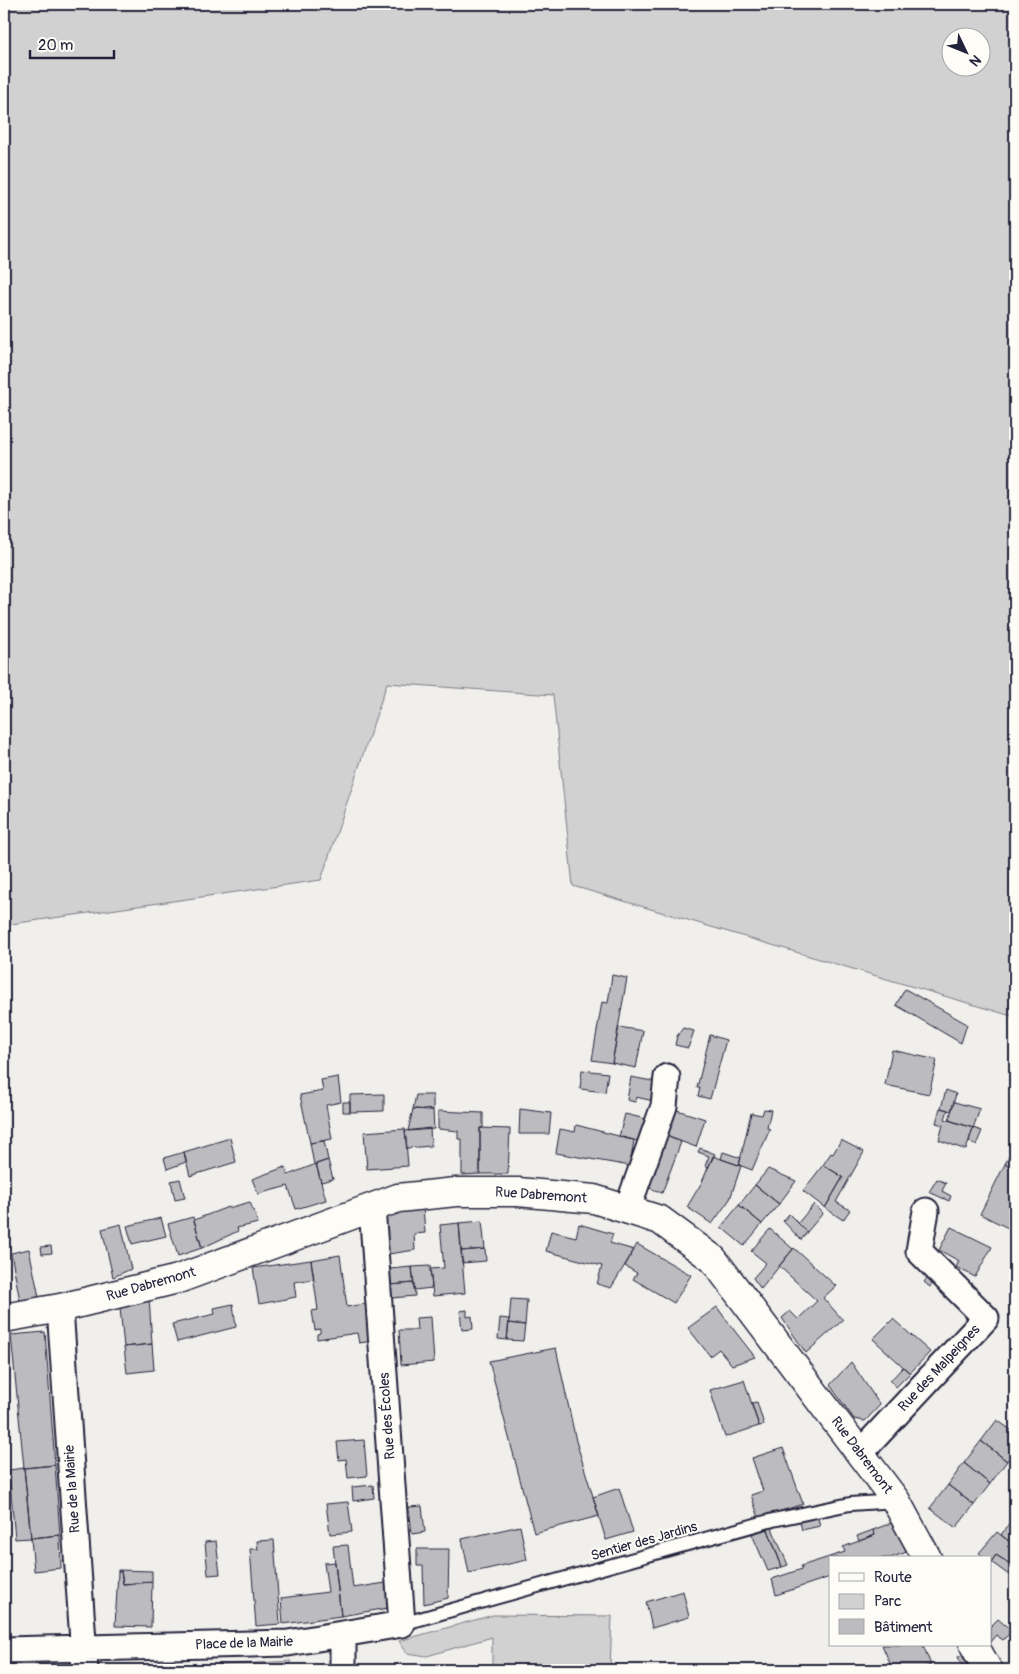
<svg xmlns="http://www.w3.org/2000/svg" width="1019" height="1674" font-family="Pangolin,sans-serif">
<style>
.green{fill:#d2d1d1;stroke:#7a7a86;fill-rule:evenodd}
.building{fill:#bcbcc0;stroke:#22223b}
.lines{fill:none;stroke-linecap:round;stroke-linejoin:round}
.service-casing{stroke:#22223b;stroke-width:16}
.minor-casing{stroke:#22223b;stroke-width:29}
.tertiary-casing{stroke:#22223b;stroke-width:31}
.service{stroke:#fdfcf7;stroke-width:12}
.minor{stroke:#fdfcf7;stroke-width:25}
.tertiary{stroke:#fdfcf7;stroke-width:28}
.labels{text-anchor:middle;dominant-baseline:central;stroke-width:4;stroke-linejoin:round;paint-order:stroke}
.street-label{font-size:14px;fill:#22223b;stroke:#fdfcf7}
</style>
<rect width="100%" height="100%" fill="#f0efec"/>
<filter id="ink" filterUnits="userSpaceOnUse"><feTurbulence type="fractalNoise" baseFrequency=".02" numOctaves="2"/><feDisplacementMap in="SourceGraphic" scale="10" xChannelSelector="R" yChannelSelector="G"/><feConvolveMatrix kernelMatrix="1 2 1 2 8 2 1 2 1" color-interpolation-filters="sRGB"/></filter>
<g filter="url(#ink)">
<path class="green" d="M4 4H1015V1017L573 886 553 695 387 683 321 880 4 925ZM952 38H982V68H952Z
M493 1615 612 1616 610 1670H492V1637L427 1656 407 1653 399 1641Z
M291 1661 285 1670H191L188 1667Z"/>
<path class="building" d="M612 975 627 978 612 1063 592 1060 602 1002 608 1003Z
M905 989 967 1024 961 1043 896 1005Z
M619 1027 643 1031 636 1068 612 1063Z
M683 1028 694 1031 688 1048 675 1045 677 1036Z
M710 1035 726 1040 710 1099 698 1096 700 1088H697Z
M892 1050 937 1060 929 1094 885 1085Z
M582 1070 608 1073 605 1092 580 1089Z
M338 1077 341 1102 326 1105 332 1139 310 1143 300 1095 323 1091 321 1080Z
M631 1077 662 1083 658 1102 636 1097 635 1102 627 1100Z
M946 1090 956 1094 951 1111 941 1108Z
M384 1094V1111L350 1112V1095Z
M416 1095H433V1110L413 1109Z
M343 1102H350V1112H343Z
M954 1102 980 1109 973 1128 949 1120Z
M940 1108 948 1110 945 1119 973 1128 966 1150 939 1140 943 1125 936 1123Z
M413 1109 433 1110 434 1129 408 1131Z
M520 1109 551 1113 549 1134H519Z
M674 1109 705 1119 696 1147 666 1136Z
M764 1109 771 1110 767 1128 770 1129 752 1170 739 1165 751 1113 762 1115Z
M438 1111 483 1113V1128H480V1174L462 1175V1139H458V1131L438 1129Z
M625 1114 654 1121 647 1143 619 1137Z
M576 1125 634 1140 630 1166 556 1153 560 1129 575 1132Z
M430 1128 431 1146 407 1148 405 1131Z
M480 1128 510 1129 508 1174H480Z
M973 1128 982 1131 976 1145 969 1141Z
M405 1129 408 1166 367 1169 364 1132Z
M661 1134 681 1142 662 1193 640 1184Z
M230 1138 236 1162 190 1176 184 1152Z
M841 1140 864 1152 836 1202 850 1210 843 1220 825 1208 843 1177 823 1165 831 1153 833 1154Z
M324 1141 328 1160 314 1165 310 1143Z
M1015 1144V1169L1005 1164Z
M700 1148 715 1154 708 1168 705 1166 709 1156 698 1152Z
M184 1152 186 1162 167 1169 164 1158Z
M723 1152 741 1158 739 1165 721 1159Z
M713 1156 741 1166 730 1199 712 1224 687 1207 702 1182Z
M328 1160 333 1179 321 1182 316 1164Z
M316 1164 326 1200 296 1209 288 1186 258 1194 252 1179 285 1167 288 1175Z
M1005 1164 1015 1169V1214L1008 1228 980 1214Z
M823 1165 843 1177 825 1208 803 1191Z
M768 1169 796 1181 779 1204 755 1185Z
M180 1179 185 1198 175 1200 171 1181Z
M937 1179 946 1183 942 1191 951 1196 949 1201 929 1192Z
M755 1185 779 1204 762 1224 739 1205Z
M250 1202 258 1223 237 1228 238 1231 202 1248 194 1220 228 1207V1208Z
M814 1204 823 1213 807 1232 798 1223Z
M739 1205 762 1224 744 1246 721 1227Z
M423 1206 425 1233 414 1234 415 1250 382 1255 377 1216Z
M789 1214 807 1232 801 1240 783 1221Z
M193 1217 202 1248 178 1256 168 1224Z
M161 1218 166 1236 132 1244 127 1226Z
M482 1221 485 1249 461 1251 459 1223Z
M459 1223 465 1293 433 1296 430 1269 444 1268 440 1225Z
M121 1224 131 1269 113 1277 102 1229Z
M579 1224 613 1234 610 1243 634 1250 611 1288 597 1284 602 1266 546 1251 551 1231 576 1237Z
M951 1227 992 1247 975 1277 956 1267 959 1261 939 1250Z
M770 1229 793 1249 761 1289 753 1278 766 1263 751 1251Z
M637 1244 691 1275 674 1303 633 1279 637 1273 625 1266Z
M51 1246 52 1253 42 1254 41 1247Z
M794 1248 836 1286 823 1298 843 1320 806 1353 782 1318 790 1311 798 1319 817 1301 779 1266Z
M29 1249 39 1297 20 1301 11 1253Z
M485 1249 486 1261 462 1263 461 1251Z
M340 1255 347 1307 370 1303 373 1341 359 1343 357 1333 317 1339V1334L320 1333V1329L315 1330 312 1311 318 1310 311 1260Z
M311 1260 314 1279 294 1282 296 1297 259 1304 253 1268Z
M430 1266 432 1288 414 1290 412 1267Z
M412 1267 414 1283 390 1285 389 1269Z
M928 1277 934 1282 930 1287 924 1282Z
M414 1283 415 1296 391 1298 390 1285Z
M149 1297 152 1344 124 1347 120 1308Z
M511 1299 527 1300 525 1325 509 1323Z
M233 1304 236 1327 177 1342 172 1324 215 1314 214 1308Z
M717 1307 727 1321 755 1357 732 1365 719 1349 710 1356 688 1328Z
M467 1310V1317L472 1316 473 1329 462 1330 460 1311Z
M431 1317 434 1362 401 1365 399 1330H417L416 1318Z
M500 1318 509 1319 507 1340 498 1339Z
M893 1319 930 1352 910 1373 873 1339Z
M509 1323 525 1325 523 1341 507 1340Z
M45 1332 55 1465 24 1468 11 1335Z
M152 1344 154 1370 127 1373 124 1347Z
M556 1348 576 1441 599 1516 534 1533 489 1361Z
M851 1362 880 1405 865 1421 854 1419 830 1385Z
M903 1367 910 1373 896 1387 890 1381Z
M744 1380 759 1426 725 1437 710 1390Z
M757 1402 764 1425 759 1426 751 1403Z
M997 1420 1015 1433V1451L1007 1461 981 1441Z
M364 1440 367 1476 348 1478 346 1459 339 1460 337 1442Z
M981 1441 1007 1461 990 1484 964 1463Z
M783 1448 803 1504 759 1518 751 1495 763 1491 752 1458Z
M964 1463 990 1484 974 1505 948 1485Z
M55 1465 60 1535 31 1538 24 1468Z
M24 1468 31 1538 15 1539 9 1470Z
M373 1485 374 1498 353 1501 352 1487Z
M948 1485 974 1505 956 1528 930 1508Z
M619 1488 633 1532 606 1540 593 1497Z
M348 1502 352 1532 330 1534 326 1504Z
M422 1506 425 1532 412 1534 409 1507Z
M817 1514 820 1526 802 1530 799 1518Z
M1015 1515V1546L1001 1535Z
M891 1523 907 1552 890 1558H830V1577L776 1595 772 1579 802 1569 801 1566 845 1552 843 1547 875 1535 873 1530Z
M520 1526 527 1560 469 1573 462 1539Z
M771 1526 788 1565 782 1567 767 1527Z
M767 1527 782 1567 768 1571 751 1532Z
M873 1530 875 1535 859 1541 857 1536Z
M997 1532 1015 1546V1567L996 1555 991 1562 990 1558H985L979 1553Z
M60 1535 61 1568 34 1571 31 1538Z
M274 1540 280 1624 256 1626 250 1549H258L257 1541Z
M216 1541 220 1574 208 1575 205 1542Z
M348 1545 353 1588 392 1582 394 1607 341 1616 333 1546Z
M417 1549H449L448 1598 424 1604 423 1566H417Z
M996 1555 1015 1567 1009 1575 991 1562Z
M335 1562 341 1616 283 1624 281 1598 328 1592 324 1563Z
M118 1570 152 1571V1582L123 1584 121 1571 118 1572Z
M121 1571 123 1584 152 1582 151 1627 115 1626 118 1572Z
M683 1591 689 1617 652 1628 646 1602Z
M998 1619 1012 1631 1003 1640 996 1635 990 1642V1627Z
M882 1645H923L931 1665 918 1670H893Z
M962 1655 967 1665 963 1667 958 1657Z"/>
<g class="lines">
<g class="service-casing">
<path id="service" d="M402 1624 773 1520 850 1504 896 1501"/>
</g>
<g class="minor-casing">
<path id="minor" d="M627 1210 664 1106 667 1077
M60 1308 85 1670
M861 1452 986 1318 919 1251 926 1211
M4 1650 288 1643 402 1624 372 1207
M343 1670V1634"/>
</g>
<g class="tertiary-casing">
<path id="tertiary" d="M4 1318 60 1308 178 1279 398 1198 456 1192H518L594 1199 660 1220 713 1259 896 1501 927 1558
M974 1645 988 1670"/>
</g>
<use href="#service" class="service"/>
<use href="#minor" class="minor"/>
<use href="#tertiary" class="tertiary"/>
</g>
</g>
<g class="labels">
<g class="street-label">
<text transform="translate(541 1195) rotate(4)">Rue Dabremont</text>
<text transform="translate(151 1284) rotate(-16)">Rue Dabremont</text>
<text transform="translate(939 1368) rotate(-47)">Rue des Malpeignes</text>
<text transform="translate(387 1416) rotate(-94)">Rue des Écoles</text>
<text transform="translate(862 1455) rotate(53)">Rue Dabremont</text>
<text transform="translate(72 1489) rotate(-94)">Rue de la Mairie</text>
<text transform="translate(644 1541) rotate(-16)">Sentier des Jardins</text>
<text transform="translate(244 1643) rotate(-2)">Place de la Mairie</text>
</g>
</g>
<rect width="1019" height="1674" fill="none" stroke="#fdfcf7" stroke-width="20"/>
<rect x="10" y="10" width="999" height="1654" fill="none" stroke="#22223b" stroke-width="2" filter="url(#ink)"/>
<rect x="829" y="1556" width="162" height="90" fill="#fdfcf7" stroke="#a5a5ac"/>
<rect x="839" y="1573" width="25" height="8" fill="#fdfcf7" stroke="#a5a5ac"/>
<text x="874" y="1582" font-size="15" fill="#22223b">Route</text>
<rect x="839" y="1594" width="25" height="15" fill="#d2d1d1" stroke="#a5a5ac"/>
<text x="874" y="1606" font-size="15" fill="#22223b">Parc</text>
<rect x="839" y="1619" width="25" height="15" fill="#bcbcc0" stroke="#a5a5ac"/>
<text x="874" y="1632" font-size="15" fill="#22223b">Bâtiment</text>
<g transform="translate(966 52) rotate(133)"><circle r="24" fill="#fdfcf7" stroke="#a5a5ac"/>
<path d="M0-4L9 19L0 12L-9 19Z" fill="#22223b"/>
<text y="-8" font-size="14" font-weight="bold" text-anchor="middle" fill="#22223b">N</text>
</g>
<path d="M30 50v8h84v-8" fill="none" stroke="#22223b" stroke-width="2.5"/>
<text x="38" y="50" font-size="15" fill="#22223b" stroke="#fdfcf7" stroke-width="4" paint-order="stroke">20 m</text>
</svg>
